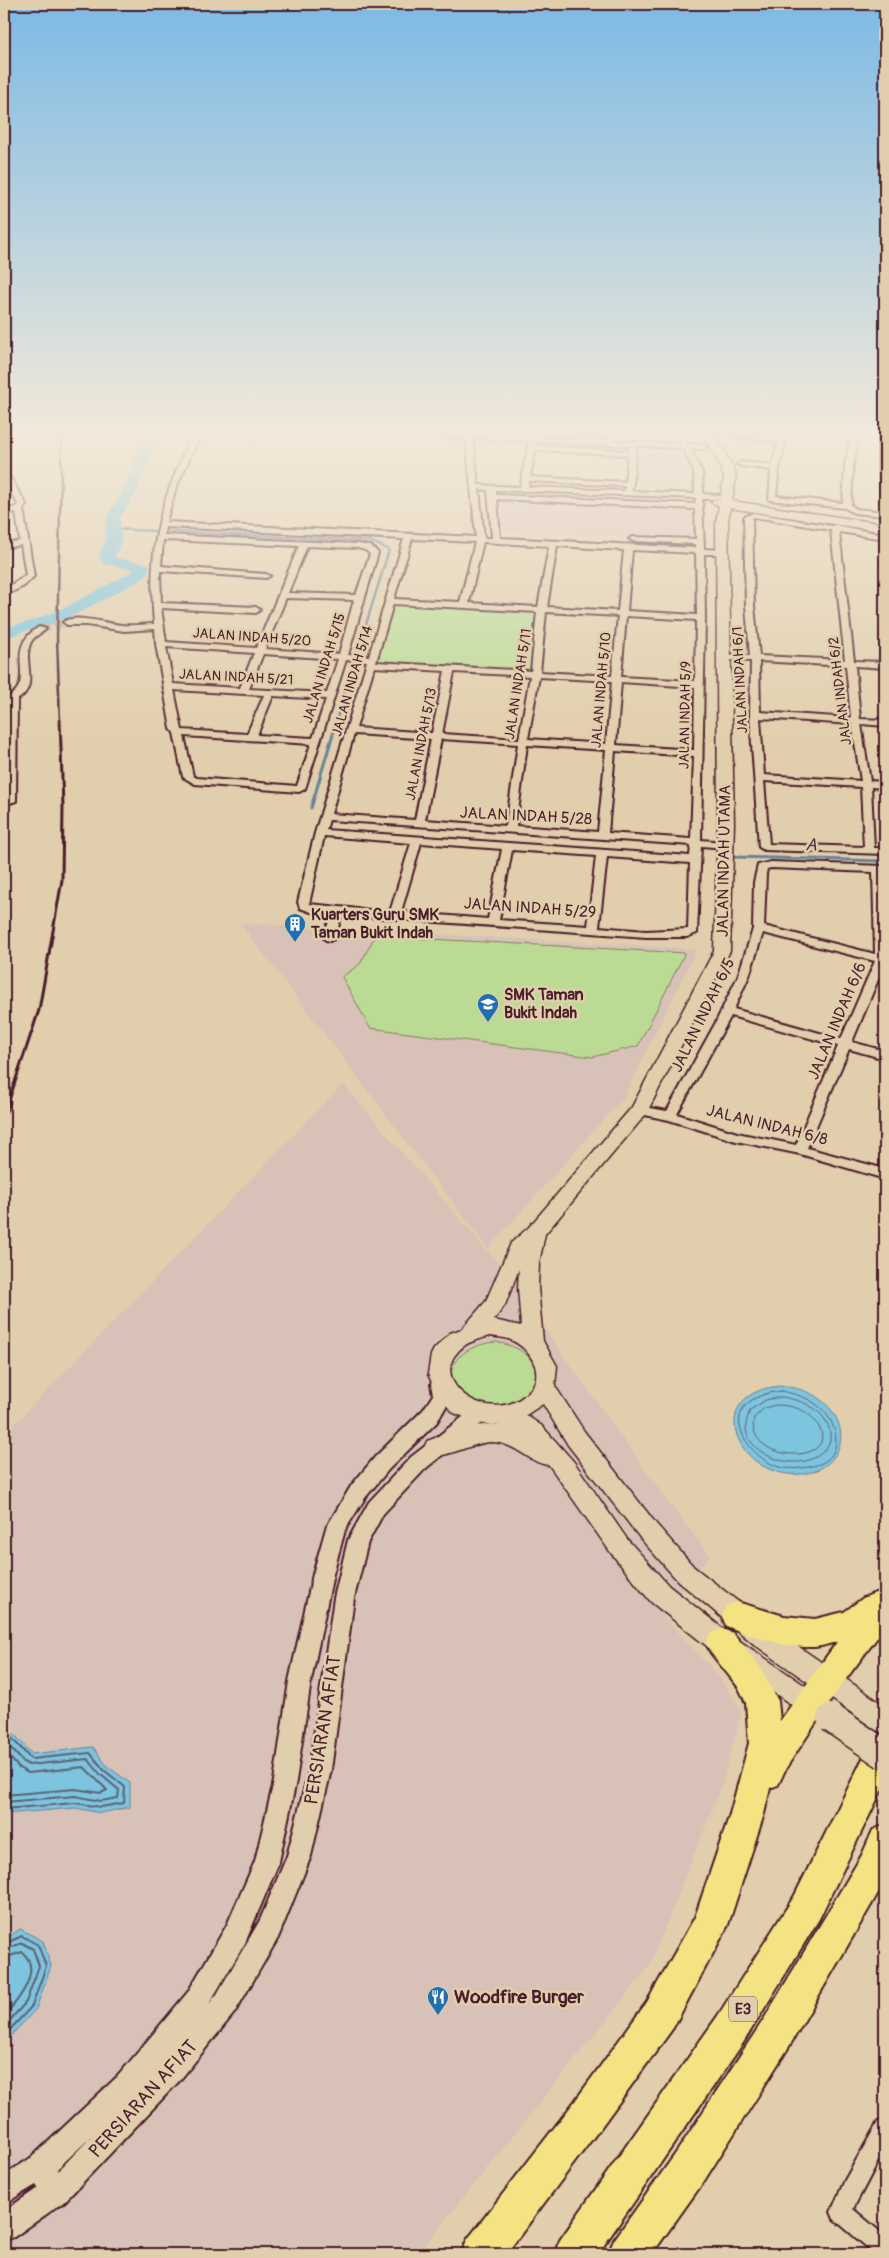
<svg xmlns="http://www.w3.org/2000/svg" width="889" height="2258" font-family="Pangolin,sans-serif">
<style>
.built{fill:#d8c2b7}
.green{fill:#bbdb95;stroke:#827d60}
.water{fill:#7dc4de;stroke:#698296}
.lines{fill:none;stroke-linecap:round;stroke-linejoin:round}
.shore-far1{stroke:#5e6173;stroke-width:1}
.shore{stroke:#5e6173;stroke-width:2}
.stream-far1{stroke:#698296;stroke-width:2.5}
.stream{stroke:#698296;stroke-width:3}
.river{fill:#7dc4de;fill-rule:evenodd}
.minor-tunnel{stroke:#c3ab92;stroke-width:8;stroke-dasharray:8 4.5;stroke-linecap:butt}
.minor-casing{stroke:#4a1f2b;stroke-width:4}
.tertiary-casing{stroke:#4a1f2b;stroke-width:4}
.secondary-casing{stroke:#4a1f2b;stroke-width:3}
.motorway-casing{stroke:#4a1f2b;stroke-width:4}
.minor{fill:#e1ceac;fill-rule:evenodd}
.tertiary{fill:#e1ceac;fill-rule:evenodd}
.secondary{fill:#e1ceac;fill-rule:evenodd}
.motorway{fill:#f4e382;fill-rule:evenodd}
.rail-far2{stroke:#4a1f2b;stroke-width:2.5}
.rail-far1{stroke:#4a1f2b;stroke-width:3}
.rail{stroke:#4a1f2b;stroke-width:4.5}
.secondary-bridge-casing{stroke:#4a1f2b;stroke-width:31;stroke-linecap:butt}
.secondary-bridge{stroke:#e1ceac;stroke-width:28}
.labels{text-anchor:middle;dominant-baseline:central;stroke-width:5;stroke-linejoin:round;paint-order:stroke}
.far-street-label{font-size:14px;fill:#4a1f2b;stroke:#e1ceac}
.shield{fill:#e1ceac;stroke:#775452;stroke-width:1}
.shield-label{font-size:15px;font-weight:bold;fill:#4a1f2b}
.street-label{font-size:16px;fill:#4a1f2b;stroke:#e1ceac}
.poi-label{font-size:16px;font-weight:bold;fill:#4a1f2b;stroke:#e1ceac;text-anchor:start}
.water-label{font-size:18px;font-style:italic;fill:#523846;stroke:#e1ceac}
.near-street-label{font-size:19px;fill:#4a1f2b;stroke:#e1ceac}
.near-poi-label{font-size:19px;font-weight:bold;fill:#4a1f2b;stroke:#e1ceac;text-anchor:start}
</style>
<rect width="100%" height="100%" fill="#e1ceac"/>
<filter id="ink" filterUnits="userSpaceOnUse"><feTurbulence type="fractalNoise" baseFrequency=".02" numOctaves="2"/><feDisplacementMap in="SourceGraphic" scale="10" xChannelSelector="R" yChannelSelector="G"/><feConvolveMatrix kernelMatrix="1 2 1 2 8 2 1 2 1" color-interpolation-filters="sRGB"/></filter>
<g filter="url(#ink)">
<path class="built" d="M642 451H671L680 455 681 488 639 486Z
M496 499 696 508 697 540 498 531Z
M240 923 697 949 624 1097 488 1249Z
M343 1084 497 1262 668 1502 710 1555 662 1615 718 1675 742 1711 721 1788 649 1967 418 2254H4V1435Z"/>
<path class="green" d="M362 429H464L465 435Z
M390 601 542 609 535 674 371 664Z
M375 936 685 953 638 1046 592 1057 370 1028 342 977 360 964Z
M496 1342C581 1358 509 1441 463 1395 434 1367 466 1344 496 1342Z"/>
<path class="water" d="M783 1386C797 1388 810 1391 821 1400 854 1425 844 1469 802 1474 735 1481 701 1390 783 1386Z
M4 1723 32 1754 93 1747 107 1766 130 1783V1807L101 1813 76 1808 4 1814Z
M20 1929 43 1941 51 1966 36 2009 4 2043V1940Z"/>
<g class="lines">
<path class="shore-far1" d="M782 1391C795 1394 807 1397 817 1405 837 1419 847 1456 817 1465 805 1468 792 1470 779 1467 749 1458 718 1412 760 1396 766 1393 775 1392 782 1391Z
M782 1397C800 1400 818 1406 827 1423 831 1431 832 1441 826 1448 805 1477 744 1457 746 1425 746 1420 749 1414 750 1410L766 1400Z
M775 1405C791 1405 807 1409 816 1422 847 1466 744 1465 754 1418L763 1409Z"/>
<path class="shore" d="M4 1730 31 1759 90 1753 104 1770 125 1787 124 1803 101 1807 75 1803 4 1809
M4 1740 23 1762 29 1765 88 1759 100 1774 119 1790 118 1798 101 1801 75 1796 4 1802
M4 1751 19 1768 28 1773 84 1767 107 1790 101 1793 75 1789 4 1795
M4 1944 22 1936 38 1945 46 1966 32 2006 4 2036
M4 1950 22 1943 33 1949 39 1966 26 2002 4 2027
M4 1958 22 1952C44 1970 17 2002 4 2016"/>
<path class="stream-far1" d="M113 529 370 541 389 550 357 654
M336 721 354 661"/>
<path class="stream" d="M311 808 337 720
M656 854 684 855
M735 857 885 861"/>
<path class="river" d="M150 429H164L151 453 147 468 135 494 120 518 121 542 115 556 116 558 148 564 150 567 144 578 78 613 45 627 21 632 4 639V628L35 620 66 607 132 572 133 569 104 564 99 556 105 542 106 518 121 494 133 468 137 453Z"/>
<path class="minor-tunnel" d="M42 629 67 622"/>
<g class="minor-casing">
<path id="minor" d="M195 429H203L176 488 166 522 476 537 466 438 326 431 322 429 466 434V429H472L473 434 608 440 603 429H611L615 441 681 444 673 429H681L688 444 706 445 707 447 703 449H690L702 472 703 494 718 495 722 497 718 499H702L704 549 722 550 726 552 722 554H704L705 618 701 840 726 842 731 845 726 848 701 846 697 933 687 937H646L341 915 336 938 330 941 326 940 324 938 331 914 311 912 300 908 298 902 315 833 367 661 346 660 305 789 299 792 195 784 183 777 174 733 171 729 156 644 155 629 124 631 87 625H67L63 622C74 613 108 624 122 625 132 626 144 624 154 624 147 541 161 502 195 429ZM473 438 529 441 520 487 478 485ZM536 441 630 446 629 451 536 446ZM636 446 683 448 694 472 695 494 632 491ZM535 450 628 455 625 482 530 477ZM529 481 625 486 624 491 528 487ZM479 489 488 490 492 538H484ZM496 490 696 498 695 504 496 495ZM497 499 695 509 696 539 633 537 629 539 633 541 696 544V548L500 538ZM165 527 404 539 369 656 348 655 378 553 371 546 358 544 164 535ZM412 539 475 542 460 602 394 599ZM163 540 299 546 256 648 166 642 161 608 256 613 260 610 256 607 161 603 160 571 266 578 270 576 266 574 161 566ZM483 542 549 546 538 607 469 603ZM307 546 358 548 365 550 370 554 356 595 288 593ZM557 546 624 550 618 611 547 607ZM632 550 696 553 697 615 627 611ZM286 598 354 600 339 654 265 649ZM393 604 537 612 531 671 376 662ZM546 612 618 616 612 676 540 672ZM626 616 696 620 695 681 621 677ZM166 647 254 653 240 688 173 684ZM263 654 338 659 327 693 249 689ZM374 667 445 671 432 733 356 728ZM454 672 530 676 519 739 442 734ZM539 677 612 681 606 744 528 739ZM621 682 695 687 694 750 616 745ZM174 690 264 695 247 734 182 730ZM273 696 326 699 313 738 257 735ZM354 734 431 739 415 820 331 814ZM184 736 311 744 297 786 197 778 193 776ZM441 739 518 744 506 826 425 820ZM527 745 606 750 598 832 516 826ZM615 751 694 756 691 839 608 833ZM329 820 691 845 690 856 326 830ZM324 836 411 843 390 912 309 904ZM421 843 502 849 488 919 401 912ZM512 850 596 856 588 926 499 920ZM607 857 690 863 688 929 646 931 599 927Z
M781 429H789L779 468 776 496 843 503 845 465 852 429H860L853 465 851 505 856 509 885 512V516L854 513 845 508 769 500 771 470 741 466 737 464 741 462 772 465 778 442 719 434 715 432 719 430 779 437Z
M4 476 10 477 26 504 23 509 34 576 24 586 4 596V590L26 575 21 545 4 548V544L20 541 16 512 4 514V510L16 507 18 504 4 480Z
M753 513 832 526 835 525 885 535V539L839 532 854 661 885 662V668L855 666 860 719 885 720V726L861 724 870 781 885 782V788L871 787 874 848H885V854L764 850 759 847 750 715 751 661 724 660 720 657 724 654 750 656 746 606 744 517ZM754 517 831 530 845 660 759 656 754 606 752 518ZM759 661 846 666 851 718 760 712ZM760 718 852 724 861 781 764 775ZM764 781 861 787 864 847 769 844Z
M39 627 46 629C42 633 34 636 31 642 21 661 41 686 17 700L16 801 4 805V799H6L7 704H4V699C41 683 0 650 39 627Z
M771 862 885 866V872H883L885 963 852 1042 885 1051V1059L849 1049 807 1148 885 1169V1179L800 1154 736 1141 669 1120 635 1113 633 1110 639 1106 667 1111 715 1024 738 976 753 929 754 882 758 865ZM771 868 873 872 875 954 764 926 766 874 767 869ZM763 933 875 961 841 1039 734 1009 749 976ZM731 1016 838 1046 796 1145 737 1133 677 1114Z
M885 2119V2148L853 2209 885 2236V2254H875L834 2219 831 2212 845 2180 878 2122Z"/>
</g>
<g class="tertiary-casing">
<path id="tertiary" d="M440 1376 447 1379 452 1396 437 1422 389 1469 365 1498 345 1530 333 1574 311 1681 296 1781 279 1862 245 1943 209 2004 217 1994 260 1920 287 1856 309 1770 334 1598 348 1540 369 1502 411 1457 473 1409 480 1406 487 1409 490 1414 487 1419 425 1469 383 1514 368 1542 354 1598 331 1770 311 1856 278 1938 235 2012 180 2080 65 2201 14 2237 4 2240V2211L38 2188 36 2185 4 2204V2175L31 2158 118 2076 188 1992 227 1925 255 1861 274 1781 289 1681 313 1574 326 1528 351 1486 375 1457 423 1410 433 1395 431 1384 433 1379ZM93 2135 58 2171 57 2169Z"/>
</g>
<g class="secondary-casing">
<path id="secondary" d="M701 429H711L733 467 736 478 732 501 885 524V532L730 508 728 522 734 824 730 951 646 1114 545 1234 539 1263 538 1288 543 1341 557 1366 555 1386 584 1431 657 1525 694 1567 773 1629 885 1706V1733L876 1730 755 1645 678 1581 641 1539 568 1445 543 1404 526 1415 542 1426 574 1462 627 1539 669 1586 731 1635 829 1702 833 1710 829 1718 820 1722 811 1718 713 1651 651 1602 611 1553 549 1465C530 1464 516 1442 491 1442 471 1443 444 1460 427 1455L424 1448 427 1441C450 1433 475 1422 500 1425L483 1424 454 1413 439 1398 428 1374 431 1355 434 1349 450 1333 462 1329 486 1301 511 1243 529 1227 632 1107 714 951 718 824 716 522 719 506 711 502 713 500 720 499 724 478 721 467ZM519 1269 518 1288 521 1326 494 1320 505 1305ZM489 1336C496 1337 504 1337 511 1340 529 1348 545 1371 531 1389 495 1433 419 1380 464 1346 470 1341 481 1339 489 1336Z"/>
</g>
<g class="motorway-casing">
<path id="motorway" d="M885 1589V1627L837 1691 786 1768 778 1785 770 1788 764 1814 728 1925 673 2028 601 2127 506 2254H461L467 2240 575 2101 647 2002 695 1917 730 1814 749 1743 746 1703 739 1688 711 1653 706 1643 711 1633 722 1629 733 1633 761 1668 778 1701 780 1721 837 1642C830 1643 821 1647 814 1647 785 1648 753 1636 726 1626L722 1616 726 1606 737 1602 784 1616 815 1619 844 1612 863 1598Z
M885 1733V1783L819 1919 743 2043 598 2254H554L560 2240 717 2017 795 1895 873 1738Z
M885 1825V1881L790 2045 704 2181 652 2254H608L614 2240 676 2153 764 2019 862 1855 873 1830Z"/>
</g>
<use href="#minor" class="minor"/>
<use href="#tertiary" class="tertiary"/>
<use href="#secondary" class="secondary"/>
<use href="#motorway" class="motorway"/>
<path class="rail-far2" d="M60 721 57 638 62 429"/>
<path class="rail-far1" d="M8 1103 39 1010 62 880 63 807 60 720"/>
<path class="rail" d="M4 1114 9 1102"/>
<g class="secondary-bridge-casing">
<path id="secondary-bridge" d="M831 1718 885 1755"/>
</g>
<use href="#secondary-bridge" class="secondary-bridge"/>
</g>
</g>
<linearGradient id="sky" x2="0" y2="1"><stop stop-color="#7dbae4"/><stop offset="0.58" stop-color="#f2e9da"/><stop offset="1" stop-color="#f2e9da" stop-opacity="0"/></linearGradient>
<rect width="889" height="745" fill="url(#sky)"/>
<defs>
<g id="building-pin" transform="scale(1.125)"><path d="M0 17L-7.5 6A9.5 9.5 0 1 1 7.5 6Z" fill="#1f6fb2" stroke="#e1ceac"/><path d="M-4-6H4V6H1V3H-1V6H-4ZM-2.5-4.3h1.7v1.8h-1.7ZM.8-4.3h1.7v1.8H.8ZM-2.5-1h1.7V.8h-1.7ZM.8-1h1.7V.8H.8Z" fill="#fff"/></g>
<g id="school-pin" transform="scale(1.125)"><path d="M0 17L-7.5 6A9.5 9.5 0 1 1 7.5 6Z" fill="#1f6fb2" stroke="#e1ceac"/><path d="M0-5L7-2L0 1L-7-2ZM-4 1L0 2.5L4 1V4Q0 6-4 4Z" fill="#fff"/></g>
<g id="restaurant-pin" transform="scale(1.125)"><path d="M0 17L-7.5 6A9.5 9.5 0 1 1 7.5 6Z" fill="#1f6fb2" stroke="#e1ceac"/><path d="M-5-6h1v4h1v-4h1v4h1v-4h1v5L-1.5 .5V6h-2V.5L-5-1ZM5-6V6H3V1.5H1.5Q1.5-4 5-6Z" fill="#fff"/></g>
</defs>
<g fill-rule="evenodd">
<use href="#building-pin" x="295" y="924"/>
<use href="#school-pin" x="488" y="1004"/>
<use href="#restaurant-pin" x="438" y="1997"/>
</g>
<g class="labels">
<g class="far-street-label">
<text transform="translate(252 637) rotate(4)">JALAN INDAH 5/20</text>
<text transform="translate(324 668) rotate(-73)">JALAN INDAH 5/15</text>
<text transform="translate(236 677) rotate(3)">JALAN INDAH 5/21</text>
<text transform="translate(740 680) rotate(-93)">JALAN INDAH 6/1</text>
<text transform="translate(352 681) rotate(-74)">JALAN INDAH 5/14</text>
<text transform="translate(518 684) rotate(-81)">JALAN INDAH 5/11</text>
<text transform="translate(601 690) rotate(-85)">JALAN INDAH 5/10</text>
<text transform="translate(840 691) rotate(-97)">JALAN INDAH 6/2</text>
<text transform="translate(685 715) rotate(-89)">JALAN INDAH 5/9</text>
<text transform="translate(421 744) rotate(-79)">JALAN INDAH 5/13</text>
</g>
<rect class="shield" x="729" y="1996.5" width="28" height="25" rx="4"/>
<g class="shield-label">
<text x="743" y="2009">E3</text>
</g>
<g class="street-label">
<text transform="translate(526 816) rotate(3)">JALAN INDAH 5/28</text>
<text transform="translate(724 861) rotate(-89)">JALAN INDAH UTAMA</text>
<text transform="translate(530 908) rotate(4)">JALAN INDAH 5/29</text>
<text transform="translate(703 1015) rotate(-64)">JALAN INDAH 6/5</text>
<text transform="translate(837 1021) rotate(-67)">JALAN INDAH 6/6</text>
<text transform="translate(767 1125) rotate(14)">JALAN INDAH 6/8</text>
</g>
<g class="poi-label">
<text x="311" y="915">Kuarters Guru SMK<tspan x="311" dy="18">Taman Bukit Indah</tspan></text>
<text x="504" y="995">SMK Taman<tspan x="504" dy="18">Bukit Indah</tspan></text>
</g>
<g class="water-label">
<text transform="translate(811 845) rotate(1)">A</text>
</g>
<g class="near-street-label">
<text transform="translate(323 1730) rotate(-81)">PERSIARAN AFIAT</text>
<text transform="translate(143 2099) rotate(-48)">PERSIARAN AFIAT</text>
</g>
<g class="near-poi-label">
<text x="454" y="1997">Woodfire Burger</text>
</g>
</g>
<rect width="889" height="2258" fill="none" stroke="#e1ceac" stroke-width="20"/>
<rect x="10" y="10" width="869" height="2238" fill="none" stroke="#4a1f2b" stroke-width="2" filter="url(#ink)"/>
</svg>
